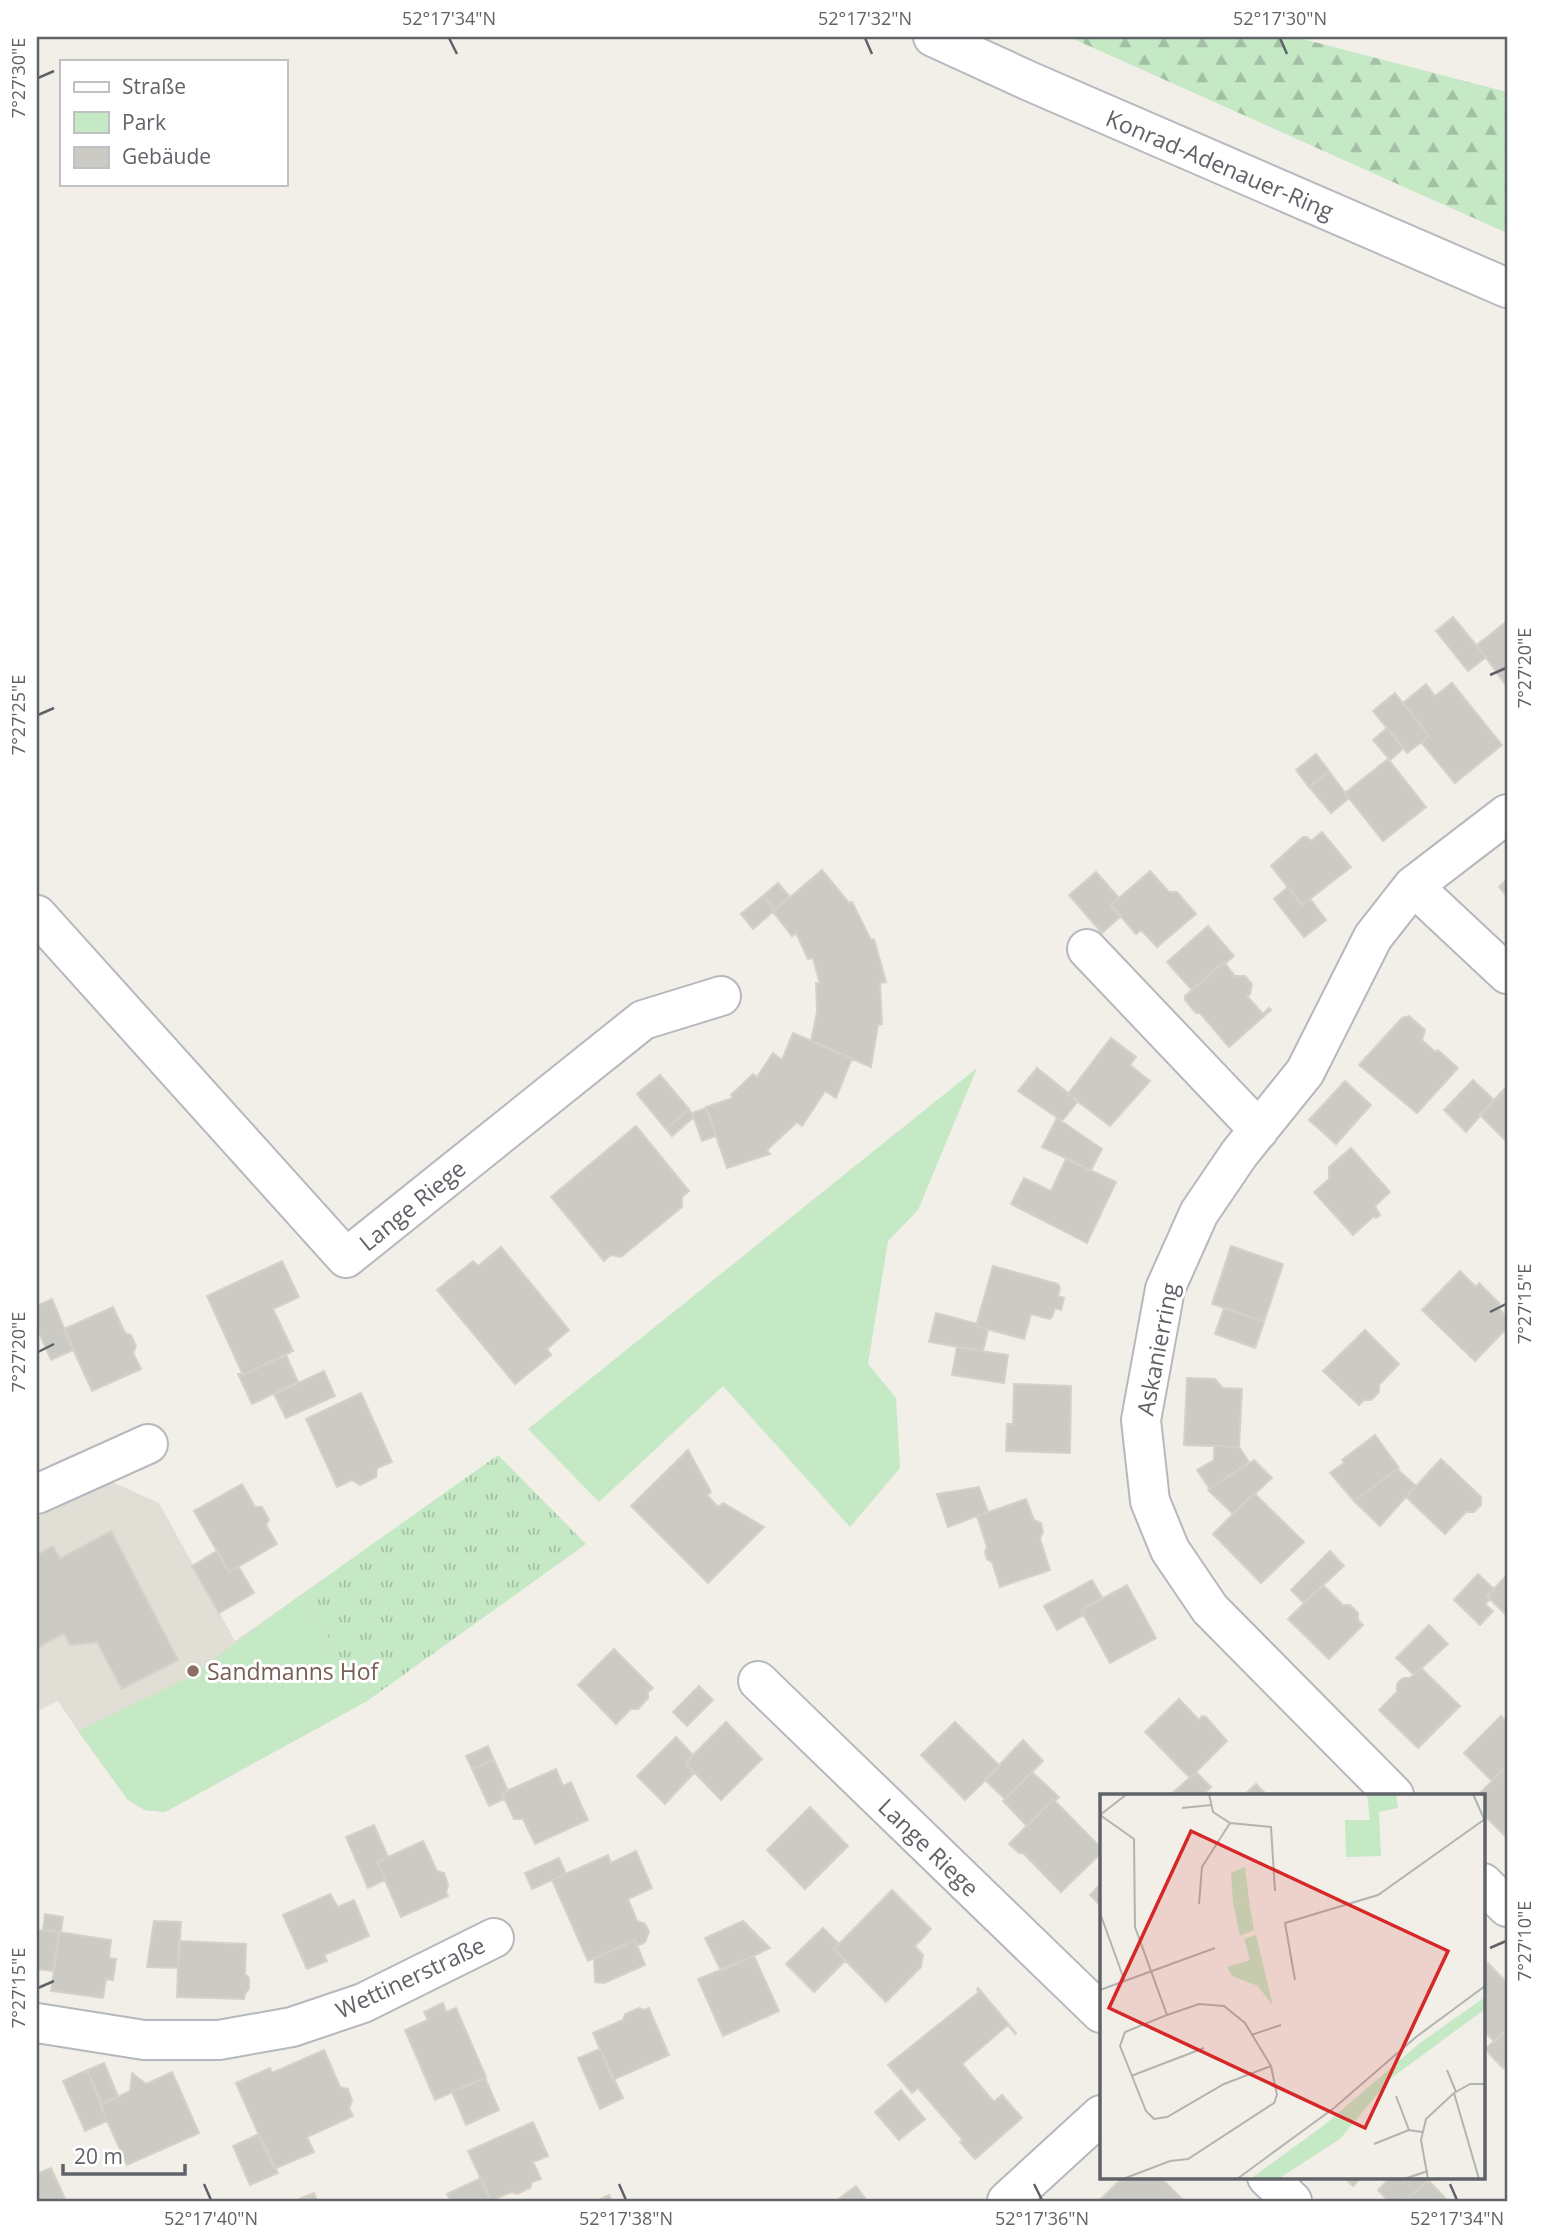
<svg xmlns="http://www.w3.org/2000/svg" width="1544" height="2238" font-family="'Open Sans',sans-serif">
<style>
.education{fill:#e1ded6}
.grass{fill:url(#grass-tufts)}
.forest{fill:url(#forest-firs)}
.green{fill:#c5e8c5}
.building{fill:#cccac5;stroke:#d6d1c6;stroke-width:2}
.lines{fill:none;stroke-linecap:round;stroke-linejoin:round}
.minor-casing{stroke:#b5b8bc;stroke-width:42}
.secondary-casing{stroke:#b6babf;stroke-width:42}
.minor{stroke:#fff;stroke-width:38}
.secondary{stroke:#fff;stroke-width:38}
.ticks{fill:none;stroke:#5f6368;stroke-width:2.5}
.education-dot{fill:#8d6e63;stroke:#fff;stroke-width:2.5}
.labels{text-anchor:middle;dominant-baseline:central;stroke-width:6;stroke-linejoin:round;paint-order:stroke}
.street-label{font-size:23px;fill:#5f6368;stroke:#fff}
.education-label{font-size:23px;fill:#785e54;stroke:#fff;text-anchor:start}
.inset-road{fill:none;stroke:#b3b3b1;stroke-width:2}
.view{fill:#d62828;fill-opacity:0.15;stroke:#d62828;stroke-width:3.5}
.inset-edge{fill:none;stroke:#5f6368;stroke-width:3.5}
.neatline{fill:none;stroke:#5f6368;stroke-width:2.5}
.ticks-label{font-size:18px;text-anchor:middle;fill:#5f6368}
</style>
<defs>
<pattern id="grass-tufts" width="24" height="20" patternUnits="userSpaceOnUse" patternTransform="scale(1.75)"><rect width="24" height="20" fill="#c5e8c5"/><path d="M3 7l-1-3M5 7V3M7 7l1-3M15 17l-1-3M17 17v-4M19 17l1-3" fill="none" stroke="#a3c0a4"/></pattern>
<pattern id="forest-firs" width="22" height="20" patternUnits="userSpaceOnUse" patternTransform="scale(1.75)"><rect width="22" height="20" fill="#c5e8c5"/><path d="M5 1l3.5 6h-7zM16 11l3.5 6h-7z" fill="#a3c0a4"/></pattern>
</defs>
<rect width="100%" height="100%" fill="#f1efe8"/>
<path class="education" d="M112 1482 159 1503 235 1641 302 1594 367 1701 165 1812 145 1810 128 1800 78 1731 58 1701 37 1711V1517Z"/>
<path class="grass" d="M498 1455 586 1544 367 1701 302 1594Z"/>
<path class="forest" d="M1069 37H1295L1507 92V233Z"/>
<path class="green" d="M977 1068 918 1210 888 1241 868 1364 896 1398 900 1468 850 1527 723 1386 599 1502 528 1429Z
M302 1594 367 1701 165 1812 145 1810 128 1800 78 1731 190 1677Z"/>
<path class="building" d="M1453 617 1486 657 1468 671 1436 631Z
M1507 621V687L1477 645Z
M1452 683 1502 745 1455 783 1421 742 1429 736 1403 703 1426 684 1435 696Z
M1395 693 1429 736 1407 753 1373 711Z
M1387 728 1404 748 1390 760 1373 740Z
M1316 754 1329 771 1309 787 1296 770Z
M1388 759 1426 807 1383 841 1345 793Z
M1329 771 1349 798 1331 813 1309 787Z
M1322 832 1351 867 1302 905 1271 866 1303 837H1307L1311 841Z
M822 870 849 903 852 902 871 940 874 939 886 982 880 983 882 1024 878 1025 871 1067 811 1041 817 1012 816 983 820 984 813 958 808 959 796 933 792 936 773 912Z
M1150 871 1169 892H1177L1196 914 1157 947 1141 930 1136 934 1111 905Z
M1096 872 1119 898 1111 905 1121 916 1102 933 1069 895Z
M1507 879V896L1499 887Z
M778 883 790 897 775 910 763 896Z
M1288 887 1302 905 1310 899 1326 920 1304 937 1274 899Z
M763 896 775 910 753 929 741 914Z
M1208 926 1234 956 1225 964 1224 962 1192 990 1167 962Z
M1224 962 1235 976H1245L1252 984 1250 994 1247 996 1263 1014 1269 1008 1271 1010 1229 1047 1200 1013H1196L1185 1000V996Z
M1409 1016 1425 1030 1422 1040 1435 1052 1438 1050 1458 1068 1417 1113 1359 1065 1402 1018Z
M793 1033 852 1058 836 1098 825 1091 802 1126 797 1122 767 1150 770 1154 727 1168 706 1107 733 1098 731 1095 753 1074 757 1077 773 1053 782 1060Z
M1111 1038 1136 1057 1130 1065 1150 1081 1110 1126 1068 1094Z
M1037 1068 1078 1101 1062 1121 1018 1091Z
M660 1075 689 1109 666 1129 637 1094Z
M1473 1080 1494 1100 1466 1132 1444 1110Z
M1345 1081 1371 1105 1336 1144 1309 1120Z
M1507 1086V1142L1480 1115Z
M706 1108 716 1136 702 1141 692 1113Z
M689 1109 694 1117 672 1136 666 1129Z
M1057 1118 1102 1149 1091 1170 1042 1147Z
M636 1126 689 1191 682 1197V1207L621 1257 611 1255 604 1261 551 1197Z
M1351 1148 1390 1192 1375 1206 1380 1215 1376 1218 1374 1216 1353 1235 1314 1192 1329 1179V1167Z
M1066 1159 1116 1182 1087 1243 1011 1204 1024 1178 1051 1191Z
M1231 1246 1283 1264 1264 1322 1212 1304Z
M501 1247 569 1330 547 1349 551 1355 515 1384 437 1290 473 1261 478 1266Z
M282 1261 299 1297 273 1309 293 1351 243 1375 207 1296Z
M993 1266 1058 1284 1060 1288 1058 1296 1064 1298 1061 1310 1055 1308 1052 1317 1049 1319 1031 1314 1024 1339 976 1326Z
M1460 1271 1476 1287 1479 1283 1500 1304 1497 1307 1507 1317V1328L1475 1361 1422 1310Z
M52 1299 73 1350 51 1360 37 1328V1306Z
M113 1307 125 1333 131 1335 136 1346 133 1353 141 1369 92 1391 64 1329Z
M1224 1308 1264 1322 1255 1348 1215 1334Z
M936 1313 977 1324 976 1326 988 1330 983 1351 929 1342Z
M1365 1330 1399 1364 1379 1385V1392L1371 1400H1364L1359 1405 1323 1371Z
M957 1347 1008 1355 1004 1383 952 1375Z
M286 1355 298 1382 252 1404 238 1374 242 1373 243 1375Z
M324 1371 335 1396 286 1418 274 1394Z
M1187 1378 1215 1379 1223 1388 1242 1389 1239 1447 1184 1445Z
M1014 1384 1071 1386 1070 1453 1006 1451 1007 1424H1013Z
M361 1393 392 1462 377 1468 376 1477 360 1485 352 1480 337 1487 306 1419Z
M1375 1435 1399 1468 1354 1501 1330 1473 1344 1463 1342 1460Z
M1214 1446 1239 1447 1249 1462 1210 1489 1197 1470 1214 1460Z
M688 1450 711 1492 707 1495 718 1507 723 1503 764 1527 708 1583 631 1506Z
M1441 1459 1481 1497V1505L1474 1512H1466L1445 1534 1406 1497Z
M1254 1460 1272 1478 1233 1514 1208 1490Z
M1397 1469 1416 1486 1380 1526 1354 1501Z
M242 1484 255 1507H262L269 1520 266 1525 277 1544 229 1572 194 1511Z
M979 1487 988 1512 948 1527 937 1494Z
M1254 1493 1304 1542 1261 1583 1213 1534Z
M1026 1499 1034 1520 1041 1523 1043 1532 1040 1539 1050 1570 1000 1587 992 1562 987 1559 985 1552 987 1547 977 1516Z
M111 1531 178 1660 122 1689 97 1642 70 1645 64 1633 37 1648V1555L53 1546 60 1559Z
M217 1551 229 1572 238 1566 254 1593 219 1613 192 1566Z
M1330 1551 1344 1566 1304 1603 1291 1590Z
M1478 1574 1494 1589 1487 1596 1490 1599 1485 1604 1493 1611 1480 1625 1454 1600Z
M1507 1575V1616L1487 1596Z
M1092 1580 1103 1599 1081 1610 1084 1615 1057 1630 1044 1606Z
M1127 1585 1156 1638 1110 1663 1081 1610Z
M1323 1585 1343 1605H1350L1358 1613V1620L1363 1625 1329 1659 1288 1619Z
M1429 1625 1448 1644 1414 1675 1396 1658Z
M614 1649 653 1688 648 1692V1698L638 1709H631L616 1724 578 1685Z
M1421 1668 1460 1706 1418 1748 1379 1710 1397 1692V1684L1403 1678H1410Z
M699 1686 713 1700 687 1726 673 1712Z
M1179 1699 1199 1720 1202 1716 1206 1717 1227 1741 1190 1778 1145 1732Z
M1501 1716 1507 1723V1766L1492 1781 1464 1753Z
M726 1722 762 1759 721 1800 685 1763Z
M955 1722 1000 1766 965 1800 921 1755Z
M676 1737 693 1755 685 1763 694 1773 665 1804 637 1776Z
M1023 1740 1043 1761 1005 1799 985 1780Z
M488 1746 494 1760 472 1769 466 1756Z
M494 1760 508 1791 502 1793 504 1799 489 1806 472 1769Z
M1507 1766V1838L1483 1814V1795H1478Z
M556 1769 563 1786 571 1782 588 1820 535 1844 523 1819H514L502 1793Z
M1032 1772 1059 1797 1055 1801 1053 1799 1027 1826 1003 1801Z
M1196 1772 1211 1787 1203 1795H1170Z
M1256 1784 1267 1795H1244Z
M1053 1799 1101 1848V1853L1061 1892 1023 1853H1019L1009 1844Z
M810 1807 848 1846 805 1889 767 1850Z
M374 1825 388 1857 377 1862 385 1880 368 1888 346 1837Z
M423 1841 437 1871 444 1873 448 1885 446 1892 448 1896 401 1917 377 1862Z
M636 1851 652 1888 628 1899 637 1921 645 1924 649 1932 645 1942 637 1946 635 1940 588 1961 552 1880 608 1855 611 1863Z
M559 1858 566 1874 532 1889 525 1873Z
M1101 1884V1906L1090 1895Z
M892 1890 931 1929 915 1946 923 1955 921 1967 886 2002 834 1949Z
M330 1894 338 1907 354 1900 369 1936 324 1955 327 1961 307 1969 283 1915Z
M45 1914 63 1917 61 1932 43 1930Z
M154 1921 181 1922 178 1968 147 1967Z
M743 1921 770 1948 721 1971 705 1938Z
M823 1928 839 1944 834 1949 845 1961 814 1992 786 1964Z
M38 1930 59 1932 53 1971 37 1969Z
M59 1932 111 1940 109 1958 116 1959 113 1980 106 1979 103 1998 51 1991Z
M635 1940 645 1965 604 1983 595 1982 594 1959Z
M179 1941 246 1944 245 1974 249 1978V1989L245 1994 244 1999 177 1997Z
M754 1956 779 2011 723 2036 698 1979Z
M1488 1963 1507 1983V2030L1495 2042 1483 2030V1969Z
M978 1988 1016 2033 1015 2034 1008 2025 962 2064 994 2102 1002 2095 1022 2118 975 2159 960 2142 963 2140 918 2088 912 2093 888 2065 979 1992 977 1990Z
M443 2003 446 2012 456 2008 486 2077 435 2100 405 2030 428 2020 424 2012Z
M639 2008 645 2010 649 2008 669 2055 613 2080 593 2033 623 2020 625 2014Z
M1507 2030V2064L1503 2068 1485 2049Z
M600 2049 623 2098 600 2109 578 2058Z
M324 2050 340 2087 348 2089 352 2101 349 2108 353 2116 307 2137 314 2152 274 2169 236 2083 270 2068 272 2073Z
M104 2063 118 2096 102 2104 87 2070Z
M87 2070 107 2121 85 2131 63 2081Z
M172 2072 199 2133 127 2165 100 2105 130 2091 132 2073 146 2084Z
M485 2078 499 2110 466 2125 452 2092Z
M901 2090 925 2119 899 2140 875 2112Z
M533 2122 548 2156 533 2162 541 2179 532 2182 530 2188 517 2194 511 2192 491 2201 468 2151Z
M259 2134 278 2173 250 2185 233 2146Z
M51 2168 66 2201H37V2174Z
M1118 2177H1160L1184 2201H1099L1119 2181 1117 2178Z
M1344 2177H1362L1353 2186Z
M1391 2177H1433L1405 2201H1388L1378 2190Z
M481 2178 491 2201H493H451L447 2194Z
M1429 2181 1448 2201H1405L1423 2184Z
M856 2186 867 2201H836Z
M314 2193 317 2201H294Z
M609 2195 612 2201H596Z"/>
<g class="lines">
<g class="minor-casing">
<path id="minor" d="M1413 886 1507 814
M37 915 346 1258 643 1020 721 996
M1087 949 1259 1130
M37 1494 148 1444
M758 1681 1101 2013
M1394 1795 1210 1609 1170 1550 1150 1501 1141 1420 1165 1289 1199 1213 1239 1154 1305 1072 1373 937 1413 886 1507 974
M1483 1883 1507 1907
M37 2023 144 2040H219L292 2027 363 2003 494 1938
M1267 2177 1292 2201
M1007 2201 1101 2115"/>
</g>
<g class="secondary-casing">
<path id="secondary" d="M933 37 1029 81 1507 288"/>
</g>
<use href="#minor" class="minor"/>
<use href="#secondary" class="secondary"/>
</g>
<path class="ticks" d="M449 38 457 54M865 38 872 54M1280 38 1287 54M38 78 54 71M1490 675 1506 668M38 715 54 708M1490 1312 1506 1304M38 1352 54 1344M1490 1948 1506 1941M38 1988 54 1981M204 2184 211 2200M619 2184 626 2200M1034 2184 1042 2200M1450 2184 1457 2200"/>
<circle class="education-dot" cx="193" cy="1671" r="7"/>
<g class="labels">
<g class="street-label">
<text transform="translate(1220 164) rotate(23)">Konrad-Adenauer-Ring</text>
<text transform="translate(412 1205) rotate(-39)">Lange Riege</text>
<text transform="translate(1157 1349) rotate(-79)">Askanierring</text>
<text transform="translate(929 1847) rotate(44)">Lange Riege</text>
<text transform="translate(410 1977) rotate(-25)">Wettinerstraße</text>
</g>
<g class="education-label">
<text x="207" y="1671">Sandmanns Hof</text>
</g>
</g>
<g transform="translate(1100 1794)">
<rect width="385" height="385" fill="#f1efe8"/>
<path d="M149 106 154 136 140 142 133 108Z" fill="#c5e8c5"/>
<path d="M267 0H296L298 14 279 18 281 62 246 63 245 26H270ZM385 203V215L290 285 240 345 178 385H150L223 332 320 249Z" fill="#c5e8c5"/>
<path d="M145 73 149 106 133 108 131 79ZM156 141 173 212 158 192 132 182 127 173 150 166 144 145Z" fill="#c5e8c5"/>
<path class="inset-road" d="M109 0 113 18 130 29 171 33 175 97M373 0 385 27M82 14 111 11M0 21 34 45 35 133 67 221 25 238 20 252 46 317 54 325 67 323 124 290 171 272 145 229 124 212 99 210 67 221M0 21 27 0M99 110 102 73 130 29M0 119 25 188M195 186 185 129 278 101 385 25M0 196 115 154M151 241 181 231M347 276 356 298M31 282 104 254M354 299 379 385M296 302 309 336 322 338M274 350 309 336M23 385 70 367 88 365 174 309 177 301 171 272M137 385 234 314 316 243 385 192M304 385 328 377M328 385 321 346 326 325 354 299 370 290H385"/>
<path class="view" d="M91 37 348 157 265 334 9 214Z"/>
<rect width="385" height="385" class="inset-edge"/>
</g>
<rect width="1544" height="2238" fill="none" stroke="#ffffff" stroke-width="77"/>
<rect x="60" y="60" width="228" height="126" fill="#ffffff" stroke="#bfc1c3" stroke-width="2"/>
<rect x="74" y="82" width="35" height="10" fill="#ffffff" stroke="#bfc1c3" stroke-width="2"/>
<text x="122" y="94" font-size="21" fill="#5f6368">Straße</text>
<rect x="74" y="112" width="35" height="21" fill="#c5e8c5" stroke="#bfc1c3" stroke-width="2"/>
<text x="122" y="130" font-size="21" fill="#5f6368">Park</text>
<rect x="74" y="147" width="35" height="21" fill="#cccac5" stroke="#bfc1c3" stroke-width="2"/>
<text x="122" y="164" font-size="21" fill="#5f6368">Gebäude</text>
<path d="M63 2164v10h122v-10" fill="none" stroke="#5f6368" stroke-width="3.5"/>
<text x="74" y="2164" font-size="21" fill="#5f6368" stroke="#ffffff" stroke-width="5" paint-order="stroke">20 m</text>
<rect x="38" y="38" width="1468" height="2162" class="neatline"/>
<g class="ticks-label">
<text x="449" y="25">52°17'34"N</text>
<text x="865" y="25">52°17'32"N</text>
<text x="1280" y="25">52°17'30"N</text>
<text transform="translate(19 78) rotate(-90)" y="6">7°27'30"E</text>
<text transform="translate(1525 668) rotate(-90)" y="6">7°27'20"E</text>
<text transform="translate(19 715) rotate(-90)" y="6">7°27'25"E</text>
<text transform="translate(1525 1304) rotate(-90)" y="6">7°27'15"E</text>
<text transform="translate(19 1352) rotate(-90)" y="6">7°27'20"E</text>
<text transform="translate(1525 1941) rotate(-90)" y="6">7°27'10"E</text>
<text transform="translate(19 1988) rotate(-90)" y="6">7°27'15"E</text>
<text x="211" y="2225">52°17'40"N</text>
<text x="626" y="2225">52°17'38"N</text>
<text x="1042" y="2225">52°17'36"N</text>
<text x="1457" y="2225">52°17'34"N</text>
</g>
</svg>
